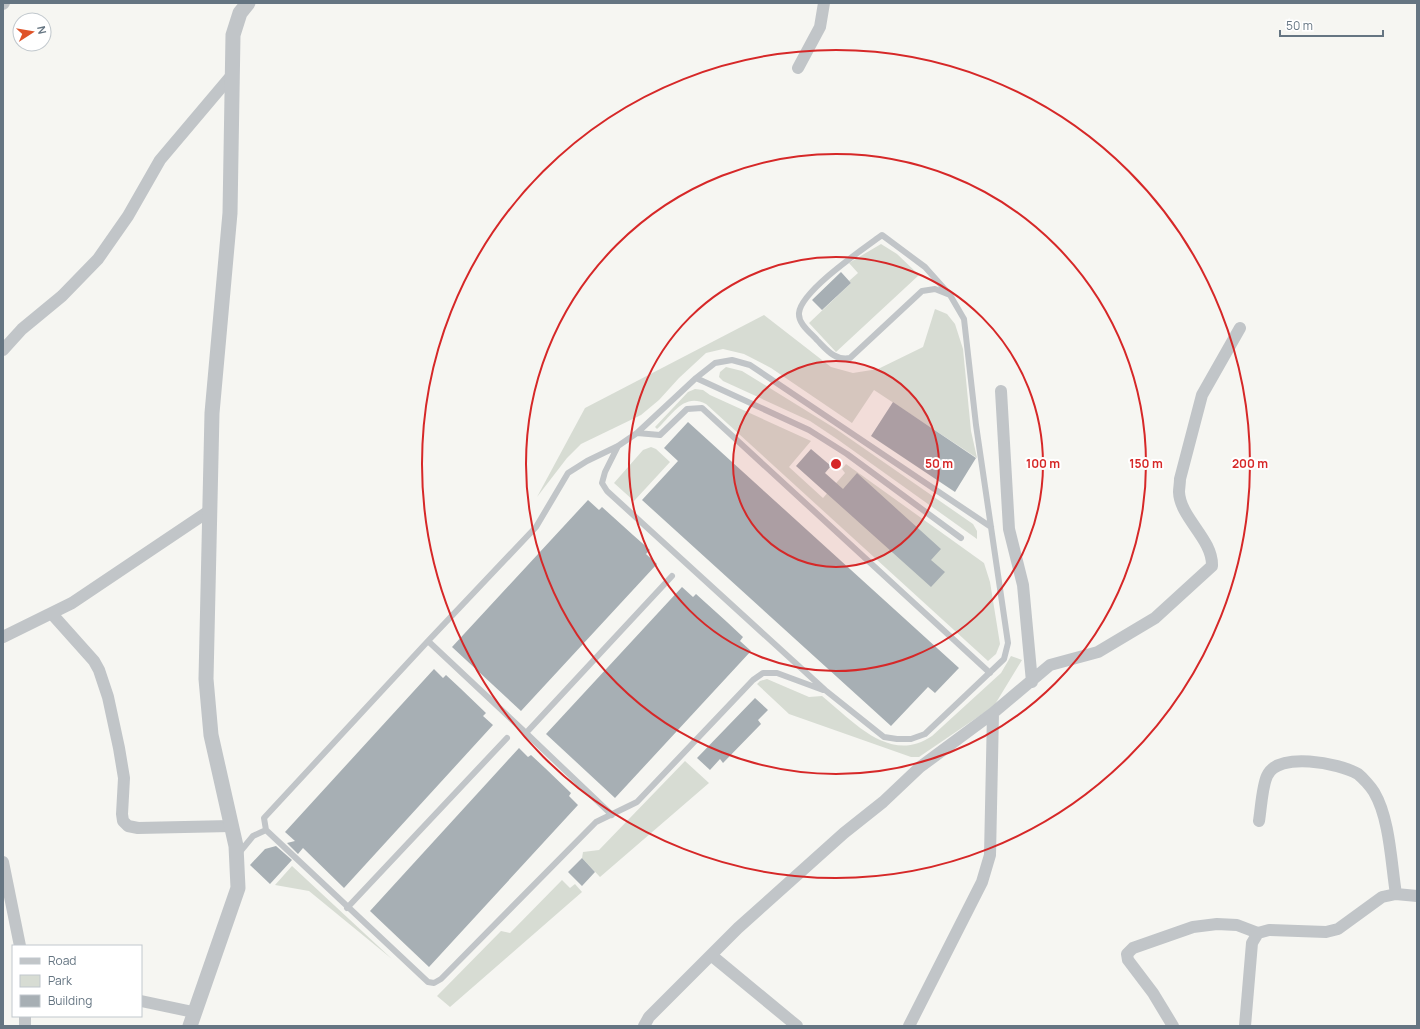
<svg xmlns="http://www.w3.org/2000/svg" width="1420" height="1029" font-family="Manrope,sans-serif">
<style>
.green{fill:#d7dcd3}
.building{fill:#a7afb4}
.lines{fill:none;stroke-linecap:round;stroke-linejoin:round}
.service{stroke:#c1c5c8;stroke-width:6}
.minor{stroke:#c1c5c8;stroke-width:12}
.tertiary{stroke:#c1c5c8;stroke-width:15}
.ring{fill:none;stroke:#d62828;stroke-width:2}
.centre{fill:#d62828;stroke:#fff;stroke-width:2}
.ring-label{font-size:12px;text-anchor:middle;font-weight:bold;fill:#d62828;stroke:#fff;stroke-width:4;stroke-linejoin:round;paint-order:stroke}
</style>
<rect width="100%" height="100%" fill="#f6f6f2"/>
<path class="green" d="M881 244 897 254 919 275 836 352 809 323 851 283 849 281 858 273 849 263Z
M935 309 947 314 955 324 963 349 971 431 977 458 874 390 852 423 771 368 744 354 723 349 706 353 679 378 659 400 641 415 581 444 567 458 537 497 585 408 764 315 831 367 853 373 878 369 923 347Z
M726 367 742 371 836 429 973 524 977 531V539L837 439 810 421 723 381 719 377 720 372Z
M695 389 703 390 710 395 811 441 789 467 823 498 845 473 842 469 846 464 984 563 990 582 1000 644 996 654 988 661 706 404C684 392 672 415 657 429L655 427 688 392Z
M651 447 656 449 670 462 634 501 614 483 643 450Z
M1011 656 1022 660 994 706 919 757H911L789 714 757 684 760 681 767 679 809 697 822 696C853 721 890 765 932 736L1001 673Z
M685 761 709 783 600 877 582 858 583 852 599 850Z
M292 866 392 959 309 891 275 885Z
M562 880 570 888 575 884 582 892 450 1007 437 996 501 931 510 933Z"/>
<path class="building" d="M841 272 851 283 822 310 812 300Z
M893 402 976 458 955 492 871 436Z
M688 422 959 668 935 693 928 687 891 726 642 500 678 461 664 448Z
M811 449 831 466 825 473 843 489 857 473 941 549 931 560 945 572 931 587 796 466Z
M588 500 599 510 602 507 633 535 650 550 646 554 657 564 521 711 452 647Z
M682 587 693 597 696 594 727 622 743 637 740 641 751 651 615 798 546 734Z
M434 669 443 678 446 675 460 688 486 713 483 716 493 725 344 888 303 848 298 854 287 843 295 841 285 832Z
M755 698 768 710 758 720 761 724 723 763 720 759 710 770 697 758Z
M519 748 528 757 531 755 545 768 571 793 569 796 578 805 429 967 370 911Z
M276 846 292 860 270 884 250 865 265 849Z
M582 858 595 872 582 886 568 872Z"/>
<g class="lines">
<path class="service" d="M882 235 925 267 950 295 935 289 922 291 850 358C835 361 827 350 817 340 811 333 798 324 799 313 801 291 863 249 882 235Z
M696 378 809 430 847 454 961 538
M637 433 660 435 687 409 702 408 990 673
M618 446 605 472 602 483 607 491 825 690 884 737 897 739H911L925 734 1004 659 1008 643 976 425 964 319 950 295
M428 641 526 733
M612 815 526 733 672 576
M266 830 264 818 428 641 536 527 568 473 587 461 618 446 637 433 696 378 715 363 732 360 750 365 991 527
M239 853 253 836 266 830 428 982 434 983 441 979 596 822 637 802 753 680 763 673H777L823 690
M347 908 507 738"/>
<path class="minor" d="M3 4 4 3
M798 68 820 27 824 3
M3 350 22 329 62 296 98 259 128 216 160 160 231 76
M1001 391 1009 529 1023 585 1032 682
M52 614 94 661 99 670 108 697 119 748 124 778 122 814 123 821 128 826 138 828 231 826
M3 637 72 603 209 511
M1259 821C1261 809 1262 787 1267 776 1278 751 1339 763 1358 774 1363 778 1371 787 1374 792 1390 819 1391 863 1396 894
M3 862 20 946
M711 955 797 1026
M141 1001 193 1012
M25 1026V1016
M644 1026 649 1017 738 928 844 833 883 802 920 767 993 713 1050 665 1098 652 1155 618 1212 566C1213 539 1180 518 1179 492 1179 488 1180 484 1180 479L1202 395 1240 328
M909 1026 982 882 990 855 993 713
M1173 1026 1153 993 1128 960 1127 954 1133 948 1193 927 1217 924 1237 925 1258 933 1269 930 1326 932 1338 929 1382 897 1396 894 1417 896
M1245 1026 1252 943 1258 933"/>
<path class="tertiary" d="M190 1026 238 888 236 846 211 735 206 679 212 413 230 213 233 35 240 13 248 3"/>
</g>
<circle cx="836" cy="464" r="103" fill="#d62828" fill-opacity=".12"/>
<g class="ring">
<circle cx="836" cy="464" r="103"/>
<circle cx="836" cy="464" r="207"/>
<circle cx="836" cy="464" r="310"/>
<circle cx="836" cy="464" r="414"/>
</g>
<circle cx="836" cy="464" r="6" class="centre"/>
<g class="ring-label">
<text x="939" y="468">50 m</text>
<text x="1043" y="468">100 m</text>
<text x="1146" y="468">150 m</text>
<text x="1250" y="468">200 m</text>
</g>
<rect width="1420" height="1029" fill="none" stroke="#657582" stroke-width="8"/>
<rect x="12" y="945" width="130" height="72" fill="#ffffff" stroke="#c1c8cd"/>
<rect x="20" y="958" width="20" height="6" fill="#c1c5c8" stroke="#c1c8cd"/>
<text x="48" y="965" font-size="12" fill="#657582">Road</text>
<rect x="20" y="975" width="20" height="12" fill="#d7dcd3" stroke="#c1c8cd"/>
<text x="48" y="985" font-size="12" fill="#657582">Park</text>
<rect x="20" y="995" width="20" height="12" fill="#a7afb4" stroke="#c1c8cd"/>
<text x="48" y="1005" font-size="12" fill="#657582">Building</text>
<g transform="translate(32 32) rotate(78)"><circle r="19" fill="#ffffff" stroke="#c1c8cd"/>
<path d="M0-3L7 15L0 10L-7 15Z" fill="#df5329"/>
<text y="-6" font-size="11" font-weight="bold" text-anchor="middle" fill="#657582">N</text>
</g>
<path d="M1280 30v6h103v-6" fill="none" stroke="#657582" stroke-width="2"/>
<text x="1286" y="30" font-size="12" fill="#657582" stroke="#ffffff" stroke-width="3" paint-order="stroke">50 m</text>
</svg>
